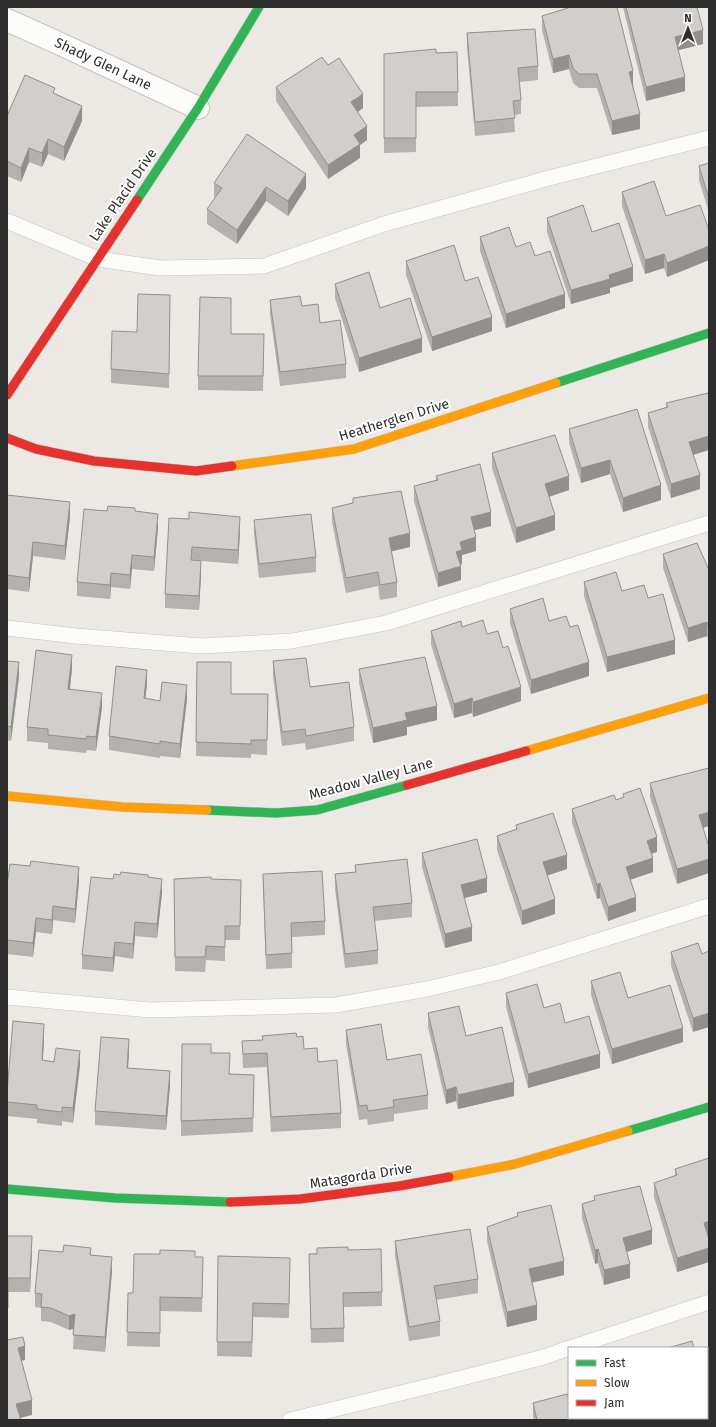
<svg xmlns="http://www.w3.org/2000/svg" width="716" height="1427" font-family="'Fira Sans',sans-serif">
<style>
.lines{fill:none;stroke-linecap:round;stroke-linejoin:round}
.lane-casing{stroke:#c5c4c5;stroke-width:16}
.street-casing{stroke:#c5c4c5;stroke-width:24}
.fast-casing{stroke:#c5c4c5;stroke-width:10}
.slow-casing{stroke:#c5c4c5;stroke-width:10}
.jam-casing{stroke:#c5c4c5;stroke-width:10}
.lane{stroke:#fcfcfb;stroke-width:15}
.street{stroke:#fcfcfb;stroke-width:22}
.fast{stroke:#30b455;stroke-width:9}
.slow{stroke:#ff9f0a;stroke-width:9}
.jam{stroke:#e5322d;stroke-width:9}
.wall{fill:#b4b1af}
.shaded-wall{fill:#92908e}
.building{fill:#d1cecb;stroke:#92908e}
.labels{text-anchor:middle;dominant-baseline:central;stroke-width:4;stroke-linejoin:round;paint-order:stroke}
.street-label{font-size:14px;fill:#2e2e2e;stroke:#fff}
</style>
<rect width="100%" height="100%" fill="#ece8e4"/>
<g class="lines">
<g class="lane-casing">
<path id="lane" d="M7 221 98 259 160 268 264 266 384 224 549 178 709 138
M7 628 76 636 201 646 292 641 386 623 709 523
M7 997 150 1010 336 1005 427 989 499 972 709 906
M570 1348 709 1302
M290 1420 446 1382 544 1357 569 1348"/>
</g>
<g class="street-casing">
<path id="street" d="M7 20 56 42 198 108"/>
</g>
<g class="fast-casing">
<path id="fast" d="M137 200 198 108 259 7
M556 383 709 333
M207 810 276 813 317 810 407 785
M628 1131 709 1107
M7 1189 115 1198 230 1202"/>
</g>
<g class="slow-casing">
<path id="slow" d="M232 466 354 449 556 383
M526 751 709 698
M7 796 122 807 207 810
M449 1177 515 1164 628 1131"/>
</g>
<g class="jam-casing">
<path id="jam" d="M7 395 137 200
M7 438 36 449 94 461 196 471 232 466
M407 785 526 751
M230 1202 300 1199 399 1186 449 1177"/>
</g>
<use href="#lane" class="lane"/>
<use href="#street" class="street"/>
<use href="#fast" class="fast"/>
<use href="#slow" class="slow"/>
<use href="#jam" class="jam"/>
</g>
<path class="wall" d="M623 7H697L703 44 678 50 685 91 646 101Z
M542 16 633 85 640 129 612 135 597 88H579L573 83 569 69 553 73 542 30Z
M467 33 538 66V80L520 82 521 100V114L514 115 515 132 475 136 467 47Z
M457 52 458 106 416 107V152L384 153V54Z
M328 65 363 108 357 112 367 140 360 145V158L328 179 276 101V87Z
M55 94 82 121 64 161 48 154 42 167 29 162 21 182 7 176V116Z
M709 163V213L699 180V166Z
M214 183 306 188 288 216 266 201 237 244 207 224V209L215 198 214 197Z
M622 192 666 216 709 230V260L667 277 664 268 645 274 622 206Z
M547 218 592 232 633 281 610 288V293L571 304 547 232Z
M480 237 516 247 535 256 565 308 506 328 480 251Z
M406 261 465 281 492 331 432 351 406 275Z
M335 284 422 352 359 372 335 298Z
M270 300 302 306 320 323 346 364V378L280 386 270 314Z
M170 309 169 388 111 383V369L137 332Z
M231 334H264L263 391 198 390V376Z
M709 397V450L693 455 700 489 671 498 648 427V413L666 407V403Z
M569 429 661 485V500L623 512 610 474 581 483 569 443Z
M492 453 569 490 549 497 555 530 516 543 492 468Z
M436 476 491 526 475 530 476 551 462 555V564L460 565 461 580 438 587 414 501V486L436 480Z
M7 495 70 517 65 560 33 556 29 592 7 589Z
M353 498 410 547 391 551 397 582V597L380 600 378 586 346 593 332 522V508L353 503Z
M107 511H135L158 528 154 571 132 569 130 589 111 587 110 599 77 596V582Z
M169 518 240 531 238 564 201 561V575L199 610 165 608V594Z
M254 520 316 557V572L259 578 254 534Z
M663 554 709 570V643L707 636 688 642 663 568Z
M584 582 622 591 675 654 607 672 584 596Z
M510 609 549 621 589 676 531 694 510 623Z
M462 627 487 634 521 701 473 717 472 713 454 718 431 645V631Z
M7 661 19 676 11 741 7 740Z
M273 661 310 687 354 727V741L306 750 305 743 282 746 273 676Z
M197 662 231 694H268L267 755 251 754V758L196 756Z
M72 669 70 689 102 707 96 751 87 750 86 753 48 749V743L27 741V727Z
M359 669 437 720 407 727V735L373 743 359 683Z
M147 684 145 699 160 701 187 699 180 758 160 756V758L109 750V736Z
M650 783 703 828 677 884 650 797Z
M623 794 657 852 651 854 653 872 630 880 636 911 608 921 600 898 597 899 572 823V809L616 800 623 798Z
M516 825 567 869 547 875 555 914 522 925 497 850V836L516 829Z
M422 853 487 892 464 898 472 941 445 948 422 867Z
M355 865 412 903V917L374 921 378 950V964L345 968 335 889V874L355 872Z
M263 874 325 921V935L292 937V968L266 969 263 888Z
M148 877 162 893 157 938 135 936 133 959 115 956 113 972 82 969V955Z
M174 879 241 880 240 940H225V961L206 960 205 972 175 971Z
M79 881 75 923 53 920 52 934 36 932 33 957 7 954V885Z
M698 943 693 1032 671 966V952Z
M591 981 628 998 683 1042 612 1064 591 995Z
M506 993 544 1008 565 1023 600 1068 528 1088 506 1007Z
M428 1013 466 1036 514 1096 458 1109 456 1101 446 1104 428 1027Z
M346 1030 387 1060 428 1095V1109L394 1114V1121L368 1125 367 1119 359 1120 346 1044Z
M262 1036 297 1037 304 1049 318 1062 341 1113V1128L271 1132 267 1067 243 1068 242 1041 262 1040Z
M44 1039 43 1060 80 1065 73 1123 62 1121V1126L37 1123V1119L7 1116V1092Z
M129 1053 128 1068 170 1086 166 1130 95 1125V1111Z
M211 1053 230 1074 254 1075 253 1132 181 1136V1121Z
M709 1158V1236H708L709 1240V1262L677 1272 654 1197V1183L675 1176V1169Z
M594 1196 652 1244 626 1252 630 1278 604 1285 598 1263 595 1264 582 1218V1204L594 1201Z
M517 1213 564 1275 532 1283 537 1320 507 1327 487 1241V1227L517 1217Z
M7 1236 32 1250 30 1292H8V1322H7Z
M395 1241 478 1279V1293L436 1300 440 1321V1336L409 1341 395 1256Z
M348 1250 382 1292V1306L344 1307V1342L311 1343 309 1254Z
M91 1255 112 1271 105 1352 73 1349 74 1329 69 1330 51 1322 41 1321V1308L35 1307V1293Z
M218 1256 290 1272 289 1318 253 1317 252 1357 217 1356Z
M195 1257H203L202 1312 160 1311V1347L127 1346 128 1293H133Z
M533 1403 574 1420H534L533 1417Z
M674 1418H707L709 1420H675Z"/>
<path class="shaded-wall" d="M703 30V44L675 51V37Z
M569 55V69L553 73V59Z
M633 71V85L629 86V72Z
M685 77V91L646 101V87Z
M363 94V108L351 117V102Z
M82 106V121L64 161V147Z
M640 114V129L612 135V121Z
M367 126V140L360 145V158L328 179V165L354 135Z
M48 139V154L42 167V153Z
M29 148V162L21 182V168Z
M306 174V188L288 216V201Z
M266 187V201L237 244V230Z
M709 246V260L667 277V263Z
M664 254V268L645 274V260Z
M633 267V281L610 288V293L571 304V290L609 275Z
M565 294V308L506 328V314Z
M492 317V331L432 351V337Z
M422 338V352L359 372V358Z
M709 436V450L689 456V442Z
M610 460V474L581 483V468Z
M700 475V489L671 498V484Z
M569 476V490L545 498V484Z
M661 485V500L623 512V498Z
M70 502V517L65 560V546Z
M491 512V526L471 531V517Z
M158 514V528L154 571V557Z
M555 515V530L516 543V528Z
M240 517V531L238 564V550Z
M410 533V547L389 552V538Z
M476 537V551L462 555V564L456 566V552L460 542Z
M33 542V556L29 592V578Z
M132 555V569L130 589V575Z
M201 561V575L199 610V596Z
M461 566V580L438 587V573Z
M111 573V587L110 599V585Z
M707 622V636L688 642V628Z
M675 640V654L607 672V657Z
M72 655V669L68 703V689Z
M19 662V676L11 741V727Z
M589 662V676L531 694V680Z
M147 670V684L144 713V698Z
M187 685V699L180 758V744Z
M521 687V701L473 717V702Z
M102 693V707L96 751V737Z
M472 698V713L454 718V704Z
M437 706V720L407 727V735L373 743V728L405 713Z
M709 812V826L699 829V815Z
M657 837V852L647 855V841Z
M567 855V869L543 877V862Z
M653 858V872L626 881V867Z
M709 859V873L677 884V869Z
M79 867V881L75 923V909Z
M487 878V892L461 899V885Z
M162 879V893L157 938V924Z
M600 883V898L597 899V885Z
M636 897V911L608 921V907Z
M555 899V914L522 925V911Z
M53 906V920L52 934V920Z
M36 918V932L33 957V943Z
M135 922V936L133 959V944Z
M472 927V941L445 948V934Z
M115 942V956L113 972V958Z
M709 1013V1027L693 1032V1018Z
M44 1024V1039L42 1074V1060Z
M683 1028V1042L612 1064V1049Z
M129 1039V1053L127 1082V1068Z
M80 1051V1065L73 1123V1108Z
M600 1054V1068L528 1088V1074Z
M170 1071V1086L166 1130V1116Z
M514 1082V1096L458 1109V1095Z
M456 1087V1101L446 1104V1090Z
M709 1221V1236L704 1237V1223Z
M652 1230V1244L623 1253V1238Z
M32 1236V1250L30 1292V1278Z
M709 1248V1262L677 1272V1258Z
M598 1249V1263L595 1264V1250Z
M112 1257V1271L105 1352V1337Z
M564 1261V1275L529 1283V1269Z
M630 1264V1278L604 1285V1270Z
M537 1305V1320L507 1327V1312Z
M75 1314V1328L69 1330V1316Z
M25 1346V1360L18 1362V1348Z
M32 1400V1415L16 1419V1404Z"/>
<path class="building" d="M571 7H617L633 71 629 72 640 114 612 121 597 74H579L573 68 569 55 553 59 542 16Z
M626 7H697L703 30 675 37 685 77 646 87Z
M535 29 538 66 518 68 521 100 513 101 515 118 475 122 467 33Z
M436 49V53L457 52 458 92H416V138H384V54Z
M322 57 328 65 339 58 363 94 351 102 367 126 354 135 360 144 328 165 276 87Z
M25 75 55 88 53 93 82 106 64 147 48 139 42 153 29 148 21 168 7 161V116Z
M247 134 306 174 288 201 266 187 237 230 207 209 222 188 214 183Z
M709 163V199L699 166Z
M654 181 666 216 700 205 709 230V246L667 263 664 254 645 260 622 192Z
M583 205 592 232 619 223 633 267 609 275 610 279 571 290 547 218Z
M509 227 516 247 530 242 535 256 550 251 565 294 506 314 480 237Z
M454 245 465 281 478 277 492 317 432 337 406 261Z
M369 272 380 308 410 298 422 338 359 358 335 284Z
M138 294 170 295 169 374 111 369 112 331 137 332Z
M300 296 302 306 318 304 320 323 340 320 346 364 280 372 270 300Z
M200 297 231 298V334H264L263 376H198Z
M708 393 709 397V436L689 442 700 475 671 484 648 413 668 407 666 403Z
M637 409 661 485 623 498 610 460 581 468 569 429Z
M555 435 569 476 545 484 555 515 516 528 492 453Z
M480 464 491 512 471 517 476 537 460 542 462 550 456 552 461 566 438 573 414 486 438 480 436 476Z
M401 491 410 533 389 538 397 582 380 585 378 572 346 578 332 508 353 503V498Z
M7 495 70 502 65 546 33 542 29 578 7 575Z
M108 506 135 508V511L158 514 154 557 132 555 130 575 111 573 110 585 77 582 84 509 107 511Z
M189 512 240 517 238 550 192 547 191 560 201 561 199 596 165 594 169 518 189 519Z
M311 514 316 557 259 564 254 520Z
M697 543 709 570V628L707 622 688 628 663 554Z
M616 572 622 591 644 585 648 598 663 594 675 640 607 657 584 582Z
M543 598 549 621 566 616 570 627 578 625 589 662 531 680 510 609Z
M483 620 487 634 498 631 503 648 508 646 521 687 473 702 472 698 454 704 431 631 461 621 462 627Z
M36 650 72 655 68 689 102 693 96 737 87 736 86 739 48 735V729L27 727Z
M425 657 437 706 405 713 407 720 373 728 359 669Z
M306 658 310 687 349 682 354 727 306 736 305 729 282 732 273 661Z
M7 661 19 662 11 727 7 726Z
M197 662H231V694H268L267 740H251V744L196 742Z
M116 666 147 670 144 698 160 701 162 682 187 685 180 744 160 741V744L109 736Z
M709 768V812L699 815 709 847V859L677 869 650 783Z
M640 788 657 837 647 841 653 858 626 867 636 897 608 907 600 883 597 885 572 809 614 795 616 800 624 797 623 794Z
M553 813 567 855 543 862 555 899 522 911 497 836 517 829 516 825Z
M477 839 487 878 461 885 472 927 445 934 422 853Z
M407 859 412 903 373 907 378 950 345 954 335 874 356 872 355 865Z
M31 861 79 867 75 909 53 906 52 920 36 918 33 943 7 940V885L10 864 30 866Z
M322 871 325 921 291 923 292 953 266 955 263 874Z
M121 872 148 875V877L162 879 157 924 135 922 133 944 115 942 113 958 82 955 91 877 113 879 114 874 120 875Z
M211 877V879L241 880 240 926H225V947L206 946 205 957H175L174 879Z
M698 943 702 954 709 951V1013L693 1018 671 952Z
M620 972 628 998 670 985 683 1028 612 1049 591 981Z
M537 984 544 1008 560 1003 565 1023 589 1016 600 1054 528 1074 506 993Z
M459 1006 466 1036 502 1027 514 1082 458 1095 456 1087 446 1090 428 1013Z
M13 1021 44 1024 42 1060 54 1062 56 1048 80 1051 73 1108 62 1107V1112L37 1109V1105L7 1102V1092Z
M381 1024 387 1060 421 1054 428 1095 393 1100 394 1107 368 1111 367 1105 359 1106 346 1030Z
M296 1033 297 1037 303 1036 304 1049 317 1048 318 1062 337 1060 341 1113 271 1117 267 1053 243 1054 242 1041 263 1040 262 1036Z
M101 1037 129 1039 127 1068 170 1071 166 1116 95 1111Z
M182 1044H211V1053H230L229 1074 254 1075 253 1118 181 1121Z
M709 1158V1221L704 1223 709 1240V1248L677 1258 654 1183 677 1175 675 1169Z
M640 1186 652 1230 623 1238 630 1264 604 1270 598 1249 595 1250 582 1204 595 1200 594 1196Z
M551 1205 564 1261 529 1269 537 1305 507 1312 487 1227 518 1216 517 1213Z
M470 1229 478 1279 434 1286 440 1321 409 1327 395 1241Z
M7 1236H32L30 1278H8V1308H7Z
M64 1245 91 1248 90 1255 112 1257 105 1337 73 1335 75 1314 69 1316 51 1308 41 1307 42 1294 35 1293 39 1250 63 1252Z
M348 1247V1250L381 1249 382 1292 343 1293 344 1328 311 1329 309 1254H317V1248Z
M160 1250 195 1251V1257H203L202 1298 160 1297V1333L127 1332 128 1293H133L134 1254H160Z
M218 1256 290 1258 289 1304 253 1303 252 1342H217Z
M23 1337 25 1346 18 1348 32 1400 16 1404 21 1420H7V1340Z
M692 1341 694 1348H668Z
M709 1384V1420H679V1418H707V1385Z
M567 1394 569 1400V1418H574V1420H537L533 1403Z"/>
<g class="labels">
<g class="street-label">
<text transform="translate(103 64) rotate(25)">Shady Glen Lane</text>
<text transform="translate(123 195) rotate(-56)">Lake Placid Drive</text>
<text transform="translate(394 420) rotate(-17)">Heatherglen Drive</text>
<text transform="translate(371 779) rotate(-15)">Meadow Valley Lane</text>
<text transform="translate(361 1176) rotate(-9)">Matagorda Drive</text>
</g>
</g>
<rect width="716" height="1427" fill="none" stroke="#2e2e2e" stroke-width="16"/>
<rect x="568" y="1347" width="140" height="72" fill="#ffffff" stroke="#ababab"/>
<rect x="576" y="1360" width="20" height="6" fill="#30b455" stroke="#ababab"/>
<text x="604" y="1367" font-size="12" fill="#2e2e2e">Fast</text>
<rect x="576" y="1380" width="20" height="6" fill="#ff9f0a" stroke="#ababab"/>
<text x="604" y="1387" font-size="12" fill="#2e2e2e">Slow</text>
<rect x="576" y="1400" width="20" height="6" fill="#e5322d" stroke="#ababab"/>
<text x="604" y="1407" font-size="12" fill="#2e2e2e">Jam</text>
<g transform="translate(688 28)" stroke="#ffffff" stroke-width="3" paint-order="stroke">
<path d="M0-3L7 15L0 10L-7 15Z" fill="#2e2e2e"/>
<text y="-6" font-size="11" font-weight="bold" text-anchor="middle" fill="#2e2e2e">N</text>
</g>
</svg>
